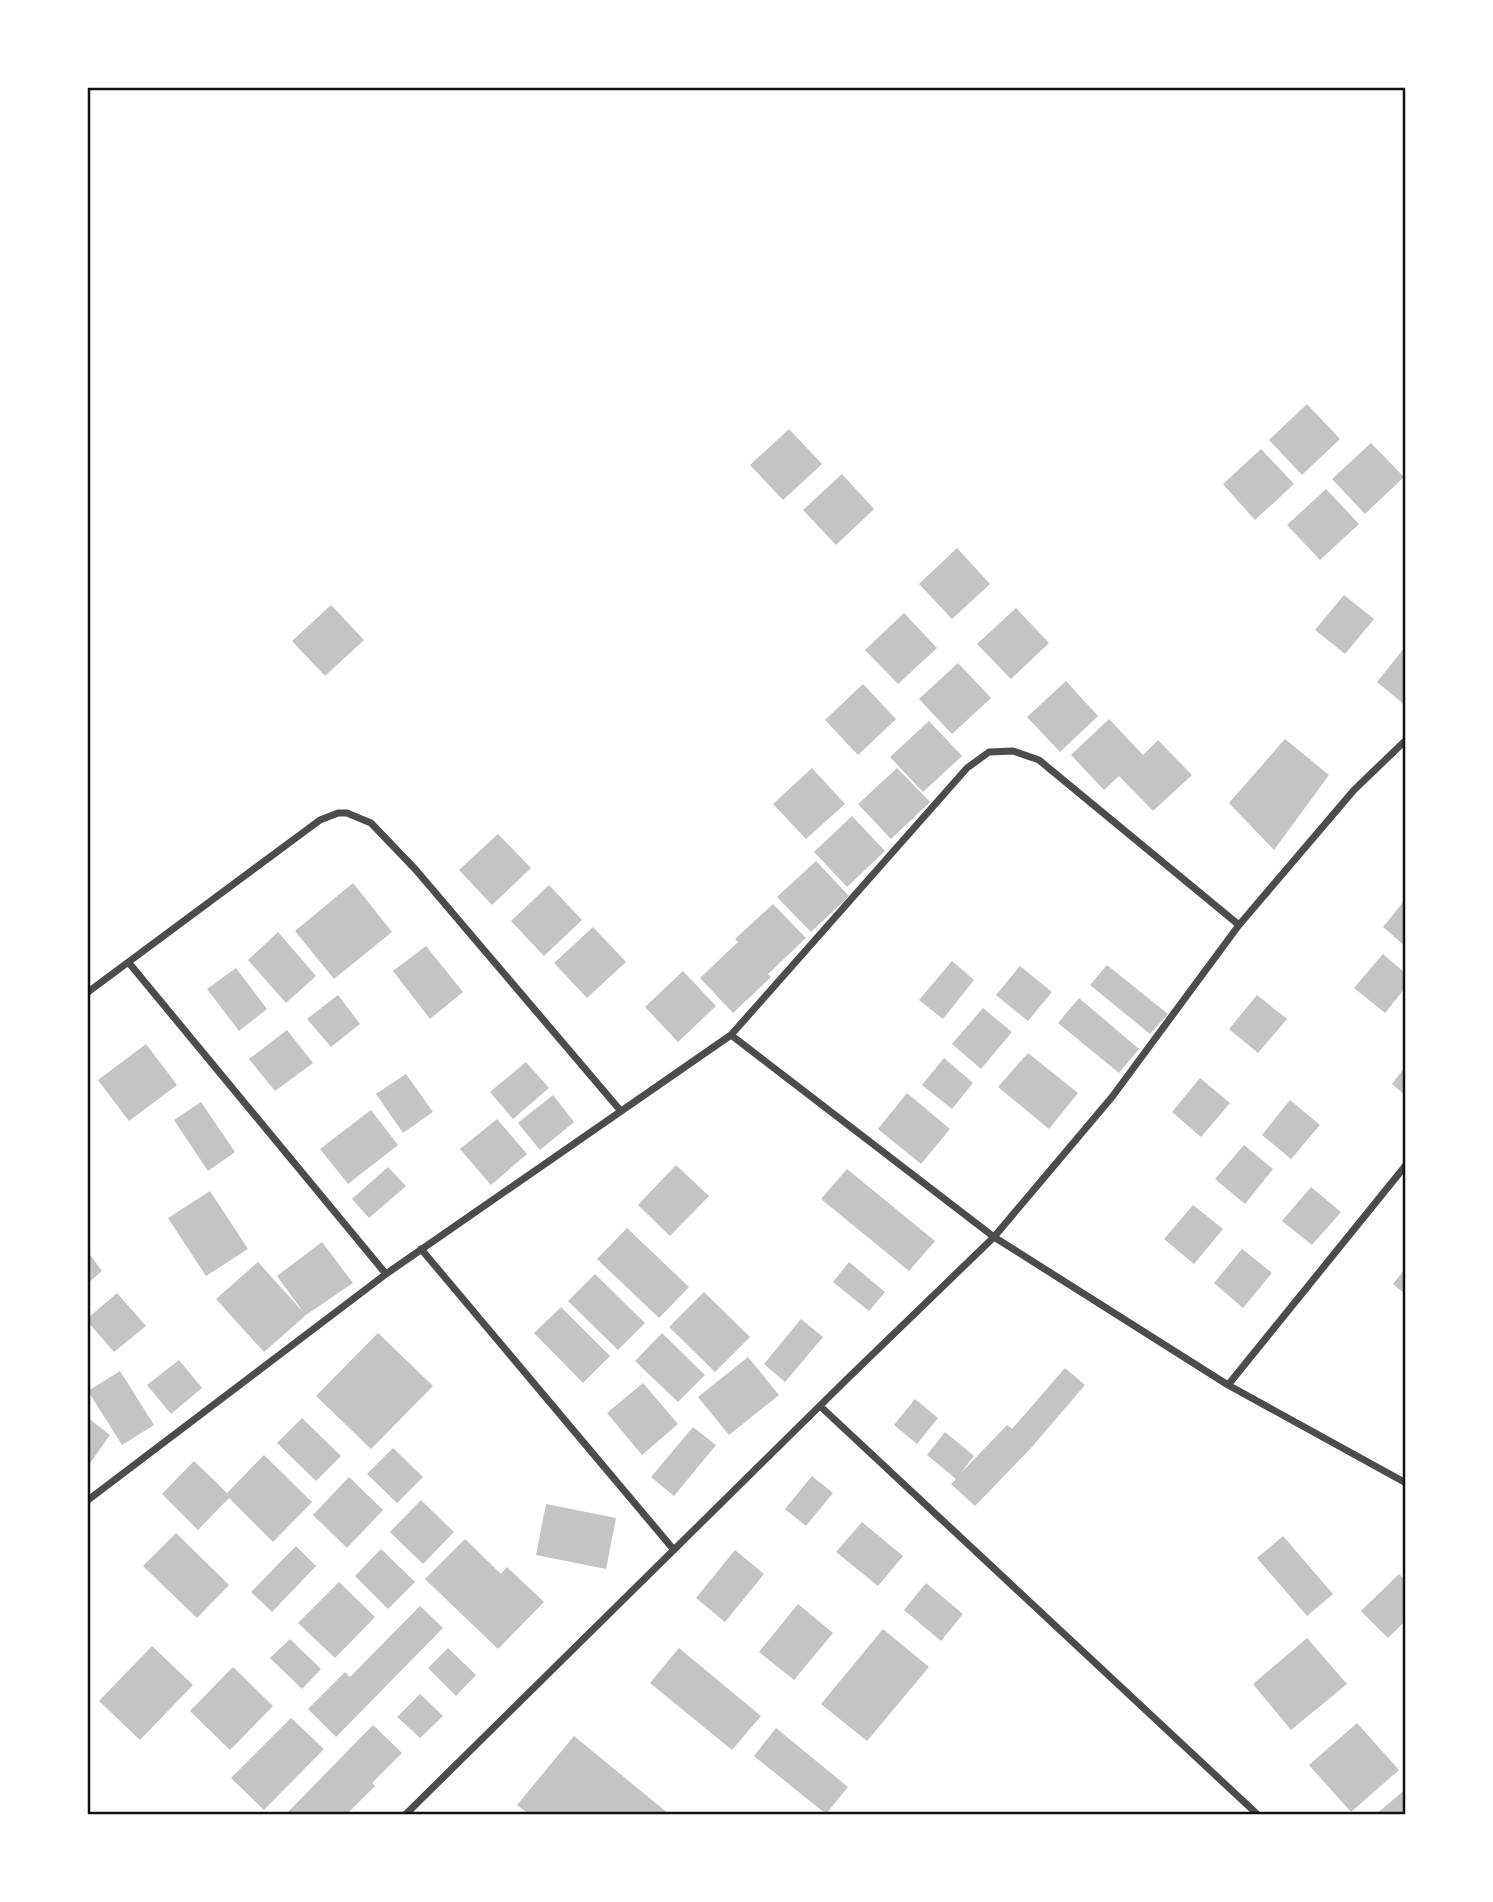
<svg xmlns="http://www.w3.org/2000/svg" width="1493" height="1902" font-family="Arial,sans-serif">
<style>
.building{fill:#c4c4c4}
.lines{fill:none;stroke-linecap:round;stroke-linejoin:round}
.minor{stroke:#4c4c4c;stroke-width:7}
.neatline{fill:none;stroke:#111;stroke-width:2.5}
</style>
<rect width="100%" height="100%" fill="#fff"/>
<path class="building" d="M1307 404 1340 439 1302 475 1269 440Z
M789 429 822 464 783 500 750 465Z
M1371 443 1404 477 1365 514 1332 479Z
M1261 449 1294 484 1255 520 1223 484Z
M842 474 874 509 836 545 803 510Z
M1326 489 1359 524 1320 560 1287 525Z
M957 548 990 584 952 619 919 584Z
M1344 595 1374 619 1345 654 1315 630Z
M331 605 364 640 325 676 292 641Z
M1016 608 1049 643 1011 679 977 644Z
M904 613 937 648 898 684 865 650Z
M1405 647V705L1377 682Z
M958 663 991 698 952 734 919 699Z
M1066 681 1098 716 1060 752 1027 717Z
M863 684 896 719 858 755 825 720Z
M1109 719 1143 755 1158 740 1192 775 1153 811 1119 776 1104 790 1071 755Z
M929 721 962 756 923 792 890 757Z
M1285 739 1329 775 1274 850 1229 803Z
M812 768 845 804 806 839 773 804Z
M897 768 930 802 891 839 858 804Z
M852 816 885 851 847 887 814 852Z
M498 834 531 868 492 905 459 870Z
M816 861 849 896 811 932 777 897Z
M353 883 392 932 334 979 295 931Z
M549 885 582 920 544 956 511 921Z
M1405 900V946L1383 927Z
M773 904 806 938 768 974 771 977 733 1013 700 978 738 942 735 939Z
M593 927 626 962 587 998 554 963Z
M278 932 316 976 286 1003 248 960Z
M426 946 463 992 430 1019 393 971Z
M1383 954 1405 973V988L1385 1013 1354 988Z
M952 961 974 980 943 1019 919 1000Z
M1107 965 1168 1014 1150 1034 1090 985Z
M1020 966 1052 992 1028 1021 996 995Z
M236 968 267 1009 239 1031 207 989Z
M683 971 716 1006 678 1042 645 1007Z
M338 995 360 1024 331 1047 307 1019Z
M1257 995 1287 1019 1258 1053 1229 1029Z
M1079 998 1139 1049 1119 1073 1058 1023Z
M983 1008 1012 1032 981 1069 952 1044Z
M287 1030 313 1063 275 1091 249 1059Z
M146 1044 177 1085 129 1121 98 1080Z
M1028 1053 1078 1093 1049 1129 998 1087Z
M944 1058 973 1083 952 1109 922 1085Z
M526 1062 549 1088 513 1119 490 1092Z
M1405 1067V1095L1392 1084Z
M406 1074 433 1112 403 1133 376 1094Z
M1200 1078 1230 1103 1201 1137 1172 1112Z
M907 1093 950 1129 921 1164 878 1129Z
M553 1095 574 1122 540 1150 518 1123Z
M1290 1100 1320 1125 1291 1159 1262 1135Z
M201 1102 235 1152 208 1171 174 1120Z
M371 1110 398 1145 348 1184 320 1149Z
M497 1119 527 1154 491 1185 460 1149Z
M1244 1145 1273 1169 1245 1204 1215 1179Z
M676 1165 709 1196 670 1236 638 1205Z
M388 1167 406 1186 369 1218 352 1199Z
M847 1169 935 1241 909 1271 821 1199Z
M1311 1187 1341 1212 1312 1245 1282 1221Z
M210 1191 248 1249 206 1276 168 1218Z
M1193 1205 1223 1229 1194 1264 1164 1239Z
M627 1228 689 1287 659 1318 597 1259Z
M322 1242 353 1283 306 1315 264 1352 216 1299 258 1262 304 1313 277 1276Z
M1242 1249 1272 1273 1243 1308 1214 1283Z
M88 1252 102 1271 88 1283Z
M849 1262 885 1292 869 1311 833 1282Z
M1405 1269V1294L1393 1284Z
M595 1274 645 1323 618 1350 568 1301Z
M704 1292 750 1337 715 1372 669 1327Z
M117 1293 146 1326 114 1352 88 1322V1318Z
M561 1307 610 1356 583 1383 534 1333Z
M801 1319 823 1337 785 1382 764 1364Z
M378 1333 433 1386 371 1449 316 1396Z
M662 1333 705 1375 678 1402 635 1361Z
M748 1357 779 1395 729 1435 698 1397Z
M179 1360 202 1388 171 1414 147 1385Z
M1065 1368 1085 1385 1031 1448 975 1506 951 1484 956 1479 927 1455 945 1432 974 1456 960 1474 1007 1425 1012 1429Z
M120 1371 154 1425 122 1445 88 1391Z
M643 1383 678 1424 642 1455 607 1413Z
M915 1399 938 1418 917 1444 894 1425Z
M88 1418 110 1435 88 1466Z
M302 1418 341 1456 316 1481 277 1443Z
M693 1427 716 1445 674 1496 651 1477Z
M393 1448 423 1477 397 1503 367 1474Z
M264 1455 312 1502 273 1542 229 1498 198 1530 162 1494 194 1461 227 1493Z
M812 1476 833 1493 806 1526 785 1509Z
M349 1477 383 1510 347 1548 313 1515Z
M421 1500 454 1532 423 1564 390 1532Z
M546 1504 616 1518 606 1569 536 1555Z
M862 1522 903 1556 878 1586 836 1552Z
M176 1533 229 1585 197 1618 143 1566Z
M1283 1536 1333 1594 1307 1616 1257 1558Z
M465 1539 501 1574 507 1567 544 1602 498 1649 425 1579Z
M296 1546 316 1566 272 1612 251 1592Z
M381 1549 415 1582 388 1609 355 1576Z
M735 1550 764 1574 725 1622 696 1598Z
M1399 1574 1405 1580V1621L1388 1638 1361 1611Z
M339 1582 375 1617 335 1658 298 1623Z
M926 1583 963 1614 941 1641 904 1610Z
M798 1604 833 1633 794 1680 759 1652Z
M420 1606 443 1628 336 1737 308 1709 345 1672 350 1677Z
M883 1629 929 1667 867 1741 821 1704Z
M1307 1638 1347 1684 1291 1730 1253 1684Z
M290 1639 321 1669 302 1689 270 1658Z
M152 1646 193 1685 140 1740 99 1701Z
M448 1648 476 1675 456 1696 428 1668Z
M679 1648 761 1716 732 1750 650 1683Z
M233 1667 273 1706 230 1750 190 1711Z
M420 1694 443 1716 420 1738 397 1717Z
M291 1718 324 1749 264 1810 231 1778Z
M1357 1723 1399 1770 1351 1812 1309 1765Z
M373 1725 402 1753 372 1783 375 1786 347 1814H286Z
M776 1728 848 1787 826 1814 754 1756Z
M574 1736 669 1814H529L517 1805Z
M1405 1790V1814H1376Z"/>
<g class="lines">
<path class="minor" d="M1239 925 1039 760 1013 751 989 752 967 768 731 1035 994 1237 1228 1385 1406 1483
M88 992 320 820 338 813H347L371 823 416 870 620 1110
M421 1249 674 1550
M386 1274 731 1035
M1228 1385 1406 1165
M820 1406 1257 1814
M88 1500 386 1274 129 963
M406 1814 845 1381 994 1237 1112 1097 1239 925 1354 790 1406 740"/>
</g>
<rect width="1493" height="1902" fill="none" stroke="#ffffff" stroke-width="178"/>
<rect x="89" y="89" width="1315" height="1724" class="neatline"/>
</svg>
